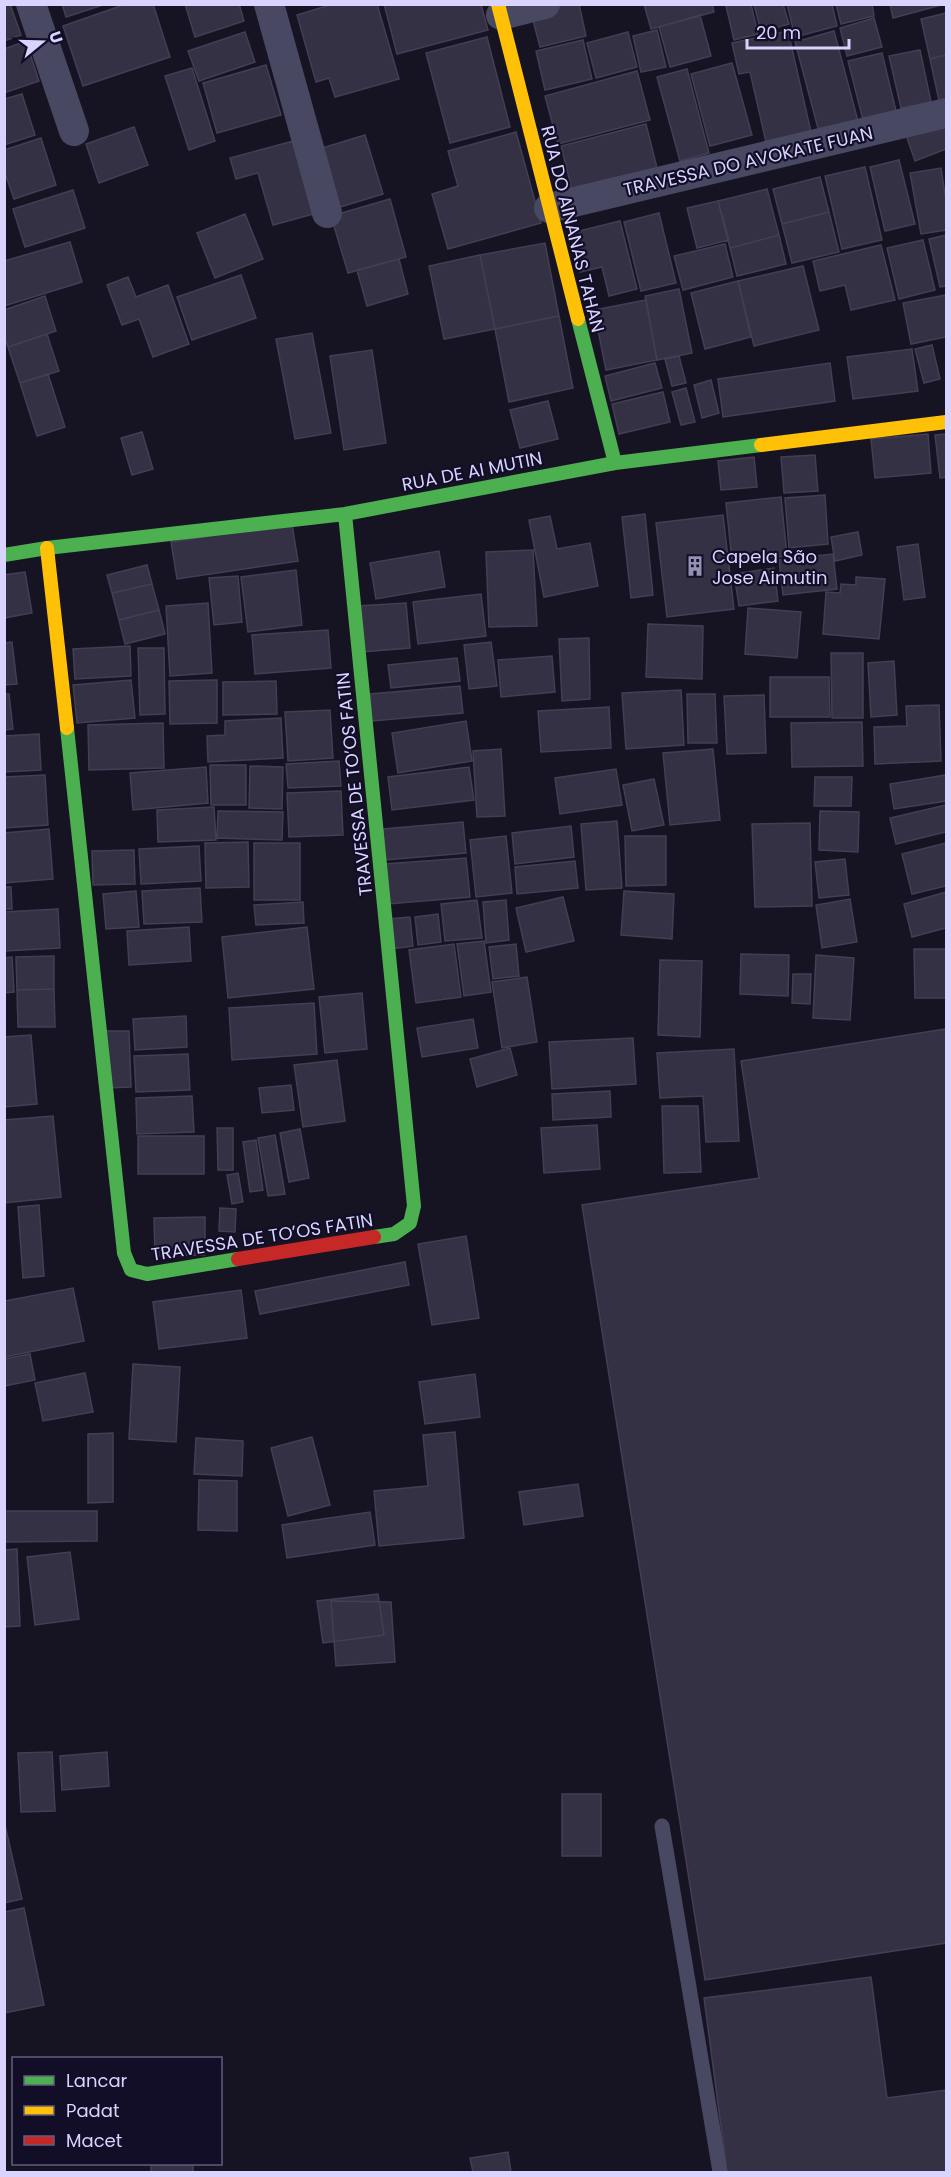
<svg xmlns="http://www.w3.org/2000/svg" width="951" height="2177" font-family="Poppins,sans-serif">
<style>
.building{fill:#343144;stroke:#433e56;stroke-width:1.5}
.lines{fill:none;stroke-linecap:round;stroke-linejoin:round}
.lane{stroke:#494863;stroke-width:15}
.street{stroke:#494863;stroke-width:30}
.fast{stroke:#4caf50;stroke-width:14}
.slow{stroke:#ffc107;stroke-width:14}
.jam{stroke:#c62828;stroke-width:14}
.labels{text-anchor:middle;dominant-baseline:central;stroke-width:4.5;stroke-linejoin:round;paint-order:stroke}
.street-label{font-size:18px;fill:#d9d4ff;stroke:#120e28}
.poi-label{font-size:18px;fill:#d9d4ff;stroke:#120e28;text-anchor:start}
</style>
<rect width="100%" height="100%" fill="#161422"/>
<path class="building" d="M4 4H10L21 35 4 41Z
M62 4H106L66 17Z
M126 4H153L170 57 83 86 63 26Z
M185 4H239L244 21 195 37Z
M333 4H377L399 79 335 97 329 78 316 82 297 15Z
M384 4H481L488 30 397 54Z
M549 4H579L586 36 540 47 530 9Z
M644 4H712L714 12 651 29Z
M733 4H751L758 34 734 40 726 6Z
M754 4H783L789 24 761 32Z
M787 4H832L837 26 795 37Z
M836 4H872L874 16 841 24Z
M890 4H945L893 18Z
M946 13V55L930 59 921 19Z
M700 15 711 56 670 67 659 27Z
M874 18 882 47 847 56 840 28Z
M657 30 666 67 641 72 633 36Z
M788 31 811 132 766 142 750 72 739 74 732 43Z
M834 31 858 121 819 132 795 42Z
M245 32 255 62 199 81 188 51Z
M628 32 637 67 596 78 587 43Z
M487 37 510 127 450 143 426 53Z
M583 40 592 79 545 90 536 51Z
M26 41 39 81 4 93V49Z
M920 50 931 102 901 108 889 56Z
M882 53 897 115 864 124 848 61Z
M946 55V109L941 110 930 59Z
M732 63 752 135 710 146 691 74Z
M266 65 281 115 217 133 203 83Z
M192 68 215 141 189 150 165 76Z
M687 69 709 153 680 161 657 77Z
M637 71 650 120 558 144 545 96Z
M22 94 35 135 4 145V99Z
M946 122V149L915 161 906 135Z
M646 124 658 172 573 194 561 146Z
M134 127 148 165 99 183 86 144Z
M516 132 541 223 448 249 432 194 458 186 448 151Z
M365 135 383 194 337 208 319 149Z
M41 138 56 185 14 199 4 170V150Z
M301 139 321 212 273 225 258 173 236 179 230 158Z
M899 160 915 224 885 231 870 167Z
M865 167 882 240 842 249 825 176Z
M941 168 946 201V230L921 234 910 173Z
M820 177 829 212 782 224 773 189Z
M767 189 779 235 730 248 718 201Z
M73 190 85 228 25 247 13 209Z
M390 199 406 257 348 273 331 216Z
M718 201 729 240 697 248 687 208Z
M829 212 839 252 792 263 782 224Z
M659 213 676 283 641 291 624 222Z
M245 214 263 259 215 278 197 233Z
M620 221 637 289 609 296 602 267 580 272 571 233Z
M779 235 786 264 737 276 730 248Z
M946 235V286L940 287 929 239Z
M923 240 935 290 899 299 887 248Z
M70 242 82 282 4 306V261Z
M545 243 559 316 495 329 480 255Z
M725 244 733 277 683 290 674 256Z
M881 245 895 300 851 310 845 285 820 291 813 261Z
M480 255 495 329 444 339 429 266Z
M399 259 408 294 367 306 357 270Z
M803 266 819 330 754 346 738 281Z
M241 275 256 318 192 340 177 297Z
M128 277 136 297 168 285 189 344 153 357 139 319 122 325 107 285Z
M738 281 751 337 705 349 691 293Z
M679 289 692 353 657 360 645 296Z
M946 295V337L911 344 903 303Z
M45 296 56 331 8 347 4 336V310Z
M646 300 657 360 606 370 594 310Z
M559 316 573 388 509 402 495 329Z
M312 333 331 433 295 439 276 339Z
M47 334 59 371 20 383 8 347Z
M932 345 940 379 924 383 915 349Z
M912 349 918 391 853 399 847 357Z
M372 350 386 443 344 450 330 356Z
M679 356 686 383 672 386 665 359Z
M655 363 662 388 611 401 605 376Z
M830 363 835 401 723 417 718 379Z
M48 374 65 427 37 436 20 383Z
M711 380 719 413 702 418 694 385Z
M686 388 695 422 681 425 672 392Z
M663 392 670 422 619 434 612 404Z
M548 401 558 439 520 448 510 410Z
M142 432 153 469 132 475 121 438Z
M928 434 931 473 875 478 871 439Z
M946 434V477L940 478 935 435Z
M815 455 818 491 784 493 781 457Z
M754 457 757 487 721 490 718 461Z
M825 495 828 544 789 548 785 498Z
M781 497 787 556 732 561 726 503Z
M645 514 653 595 631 598 622 517Z
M723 515 734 609 667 617 656 523Z
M550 516 557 549 590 543 598 586 544 597 529 520Z
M292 524 298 561 177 579 171 542Z
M858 532 862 555 835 561 831 537Z
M918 544 925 597 904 600 897 547Z
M533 550 537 626 489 627 486 552Z
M439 551 445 587 376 599 370 563Z
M833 554 837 589 783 595 779 560Z
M147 565 152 584 112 593 107 575Z
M774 568 778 601 739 606 734 574Z
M296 570 302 625 248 632 241 577Z
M25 572 32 613 4 618V575Z
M238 576 242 622 214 625 209 578Z
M856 577 885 579 879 639 823 634 826 592 840 593 841 584 856 585Z
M152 584 159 610 119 620 112 593Z
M481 594 486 636 418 644 413 602Z
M208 603 212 673 170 676 166 606Z
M406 603 410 648 362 652 358 606Z
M748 608 801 612 797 658 745 654Z
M159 610 165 634 125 644 119 620Z
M648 624 703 626 702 679 646 677Z
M328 630 331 668 255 674 252 635Z
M589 638 590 699 562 701 559 639Z
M12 642 17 684 4 685V643Z
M491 642 497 686 469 689 464 645Z
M130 646 131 676 75 679 73 649Z
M138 648H164L165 714 140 715Z
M831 653H863V718H832Z
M552 656 555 692 501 697 498 660Z
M457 658 460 681 391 688 388 665Z
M894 661 897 715 871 717 868 663Z
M770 677H829L830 717H770Z
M131 680 135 718 77 723 73 685Z
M217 680V723L170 724 169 681Z
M276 681 277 714 223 715V682Z
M460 686 463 713 372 721 370 694Z
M681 690 684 745 626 749 622 693Z
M4 694H9L13 729 4 730Z
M687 694H715L717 743H688Z
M764 695 766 753 727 754 724 696Z
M939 705 941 761 875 764 874 727 907 726 906 706Z
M609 707 611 748 541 752 538 711Z
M330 710 333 758 288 761 285 712Z
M281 718 283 758 208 762 207 736 225 735V721Z
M466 721 472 761 398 773 392 733Z
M862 722 863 766 792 767 791 723Z
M163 723 164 768 89 770 88 725Z
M39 734 41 770 4 772V736Z
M501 749 505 816 477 817 473 751Z
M713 749 720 820 670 825 663 753Z
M339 761 341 786 288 788 286 764Z
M210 765H246V805H211Z
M250 766 283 767 282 809 249 808Z
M206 767 208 803 133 810 130 773Z
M469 767 474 800 392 810 388 777Z
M616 769 622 805 560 814 555 778Z
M45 775 48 825 4 828V777Z
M946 775V801L894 809 890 784Z
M815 777H852L851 806H814Z
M654 779 664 825 632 831 623 785Z
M341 791 343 835 289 837 287 793Z
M946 805V832L896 844 890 818Z
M214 807 216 840 158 842 157 810Z
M218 811 283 812 282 840 217 838Z
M820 811 859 812 858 852 819 850Z
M617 821 622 888 586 890 581 824Z
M463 822 466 853 385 860 383 829Z
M810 823 812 906 755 907 752 824Z
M571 826 574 857 515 864 512 833Z
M49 829 53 879 4 883V833Z
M506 836 512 893 476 897 470 840Z
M625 836H666V885L626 886Z
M248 842 249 887 206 888 205 843Z
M254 843H300V900H254Z
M946 843V886L912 894 902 854Z
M199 846 201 881 141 884 139 849Z
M134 850 135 884 93 885 92 851Z
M466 858 470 897 388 904 385 864Z
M845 859 849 895 819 898 815 862Z
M575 861 578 888 517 894 515 867Z
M4 887H11L12 909H4Z
M200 888 202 922 144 924 142 891Z
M136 891 139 927 106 929 103 894Z
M624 891 674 894 672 939 621 935Z
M946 892V928L912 937 904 904Z
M563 897 574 941 526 952 516 908Z
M850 899 857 942 822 948 816 905Z
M477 900 482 938 445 941 441 904Z
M506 900 509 940 486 943 483 902Z
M303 902 304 923 256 925 254 905Z
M58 909 60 948 4 951V912Z
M438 914 441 942 418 945 415 917Z
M410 917 413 946 391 949 388 919Z
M189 927 191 961 129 965 127 931Z
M307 927 314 989 228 998 222 937Z
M484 941 491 992 464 996 457 944Z
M454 944 461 997 416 1003 409 950Z
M516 944 519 976 493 979 489 947Z
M914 949H946V998H915Z
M741 954 789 955 788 996 740 994Z
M816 955 854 958 850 1020 813 1018Z
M54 956V989L17 990 16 957Z
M12 957 14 992 4 993V958Z
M660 960 702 961 700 1037 658 1035Z
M793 974H811L810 1004 792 1003Z
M527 977 537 1042 502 1048 492 982Z
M54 989 55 1027H18L17 990Z
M362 993 367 1049 325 1053 319 997Z
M314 1003 317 1054 232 1060 229 1008Z
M186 1016 187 1047 135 1050 133 1019Z
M473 1019 478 1048 422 1057 417 1028Z
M946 1029V1943L705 1980 582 1205 759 1178 741 1061Z
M104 1031H129L131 1087 106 1088Z
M31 1035 37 1104 4 1107V1037Z
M633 1038 636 1084 552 1089 549 1042Z
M510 1048 517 1075 477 1087 470 1059Z
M734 1049 739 1141 706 1142 703 1096 660 1098 657 1053Z
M188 1054 190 1090 136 1092 134 1056Z
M337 1060 345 1121 303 1127 294 1065Z
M291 1085 294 1110 262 1113 259 1088Z
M610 1091 611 1117 553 1120 552 1094Z
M192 1096 194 1132 137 1134 136 1098Z
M662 1106H698L701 1172 664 1173Z
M53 1116 61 1197 4 1203V1120Z
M597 1125 600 1169 544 1173 541 1128Z
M217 1128H233V1170H218Z
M300 1129 309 1178 289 1182 280 1133Z
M275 1135 285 1194 268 1196 258 1138Z
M138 1136H204V1174H138Z
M256 1140 263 1190 250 1192 243 1142Z
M238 1173 243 1202 232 1204 227 1175Z
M39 1205 44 1276 23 1278 18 1207Z
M220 1208 236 1209 235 1232 219 1231Z
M205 1217V1255L155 1256 154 1218Z
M466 1236 479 1318 432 1325 418 1244Z
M405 1262 409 1285 260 1314 255 1291Z
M73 1288 84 1341 4 1357V1301Z
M241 1290 247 1338 159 1349 153 1302Z
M30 1354 35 1380 4 1386V1359Z
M133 1364 180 1367 176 1442 129 1439Z
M85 1373 93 1412 43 1421 35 1383Z
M475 1374 480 1417 425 1424 419 1382Z
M455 1432 464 1538 379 1546 374 1491 428 1486 423 1435Z
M113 1433V1502L88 1503V1434Z
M312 1437 330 1505 288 1516 271 1448Z
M196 1438 243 1441 242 1476 194 1474Z
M199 1480 237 1481V1531L198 1530Z
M578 1484 583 1516 524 1525 519 1492Z
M4 1511H97V1541L4 1542Z
M370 1512 375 1545 287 1558 282 1525Z
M17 1549 20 1626 4 1627V1550Z
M70 1552 79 1619 35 1625 27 1557Z
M378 1594 384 1635 323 1643 317 1601Z
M331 1601 391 1602 395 1662 336 1666Z
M52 1752 55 1811 21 1812 18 1753Z
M107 1752 109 1786 62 1790 60 1756Z
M562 1794H601V1856H562Z
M4 1821 22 1899 4 1903Z
M24 1908 44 2005 4 2013V1912Z
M871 1977 887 2098 946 2090V2172H727L704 1998Z
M508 2152 511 2172H473L470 2158Z
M151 2164H193V2172H151Z"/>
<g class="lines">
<path class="lane" d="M662 1826 720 2172"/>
<path class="street" d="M31 4 74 131
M269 4 327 213
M501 15 545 4
M549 208 946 113"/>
<path class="fast" d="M578 319 615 463
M345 514 414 1206 410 1223 394 1234 374 1237
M4 555 47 548 345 514 615 463 761 445
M67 728 124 1253 131 1270 147 1274 238 1259"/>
<path class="slow" d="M498 4 578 319
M761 445 946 422
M47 548 67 728"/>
<path class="jam" d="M238 1259 374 1237"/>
</g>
<defs>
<g id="building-bare" transform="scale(1.62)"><path d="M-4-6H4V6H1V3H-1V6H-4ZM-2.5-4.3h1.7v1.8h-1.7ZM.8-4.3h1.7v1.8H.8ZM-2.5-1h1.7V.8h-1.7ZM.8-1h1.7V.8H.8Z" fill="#9591b2" stroke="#120e28" stroke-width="2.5" paint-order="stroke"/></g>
</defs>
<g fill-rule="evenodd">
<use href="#building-bare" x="695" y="566"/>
</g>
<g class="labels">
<g class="street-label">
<text transform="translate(748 161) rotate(-13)">TRAVESSA DO AVOKATE FUAN</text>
<text transform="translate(573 229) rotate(76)">RUA DO AINANAS TAHAN</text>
<text transform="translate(472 471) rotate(-11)">RUA DE AI MUTIN</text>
<text transform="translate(354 784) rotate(-96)">TRAVESSA DE TO’OS FATIN</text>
<text transform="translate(262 1237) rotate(-9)">TRAVESSA DE TO’OS FATIN</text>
</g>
<g class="poi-label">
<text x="712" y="556">Capela São<tspan x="712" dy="21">Jose Aimutin</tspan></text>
</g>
</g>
<rect width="951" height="2177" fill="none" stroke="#d9d4ff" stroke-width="12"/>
<rect x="12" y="2057" width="210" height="108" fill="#120e28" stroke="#625d7e" stroke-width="1.5"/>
<rect x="24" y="2076" width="30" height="9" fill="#4caf50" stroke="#625d7e" stroke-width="1.5"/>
<text x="66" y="2087" font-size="18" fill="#d9d4ff">Lancar</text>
<rect x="24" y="2106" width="30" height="9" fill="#ffc107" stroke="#625d7e" stroke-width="1.5"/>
<text x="66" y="2117" font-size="18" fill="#d9d4ff">Padat</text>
<rect x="24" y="2136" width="30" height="9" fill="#c62828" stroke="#625d7e" stroke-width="1.5"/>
<text x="66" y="2147" font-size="18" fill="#d9d4ff">Macet</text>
<g transform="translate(42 42) rotate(71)" stroke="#120e28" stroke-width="4.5" paint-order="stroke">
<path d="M0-4.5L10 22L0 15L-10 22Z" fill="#d9d4ff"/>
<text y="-9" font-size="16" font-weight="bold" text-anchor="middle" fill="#d9d4ff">U</text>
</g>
<path d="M747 39v9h102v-9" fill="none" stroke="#d9d4ff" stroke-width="3"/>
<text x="756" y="39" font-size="18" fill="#d9d4ff" stroke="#120e28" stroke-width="4.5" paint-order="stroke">20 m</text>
</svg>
